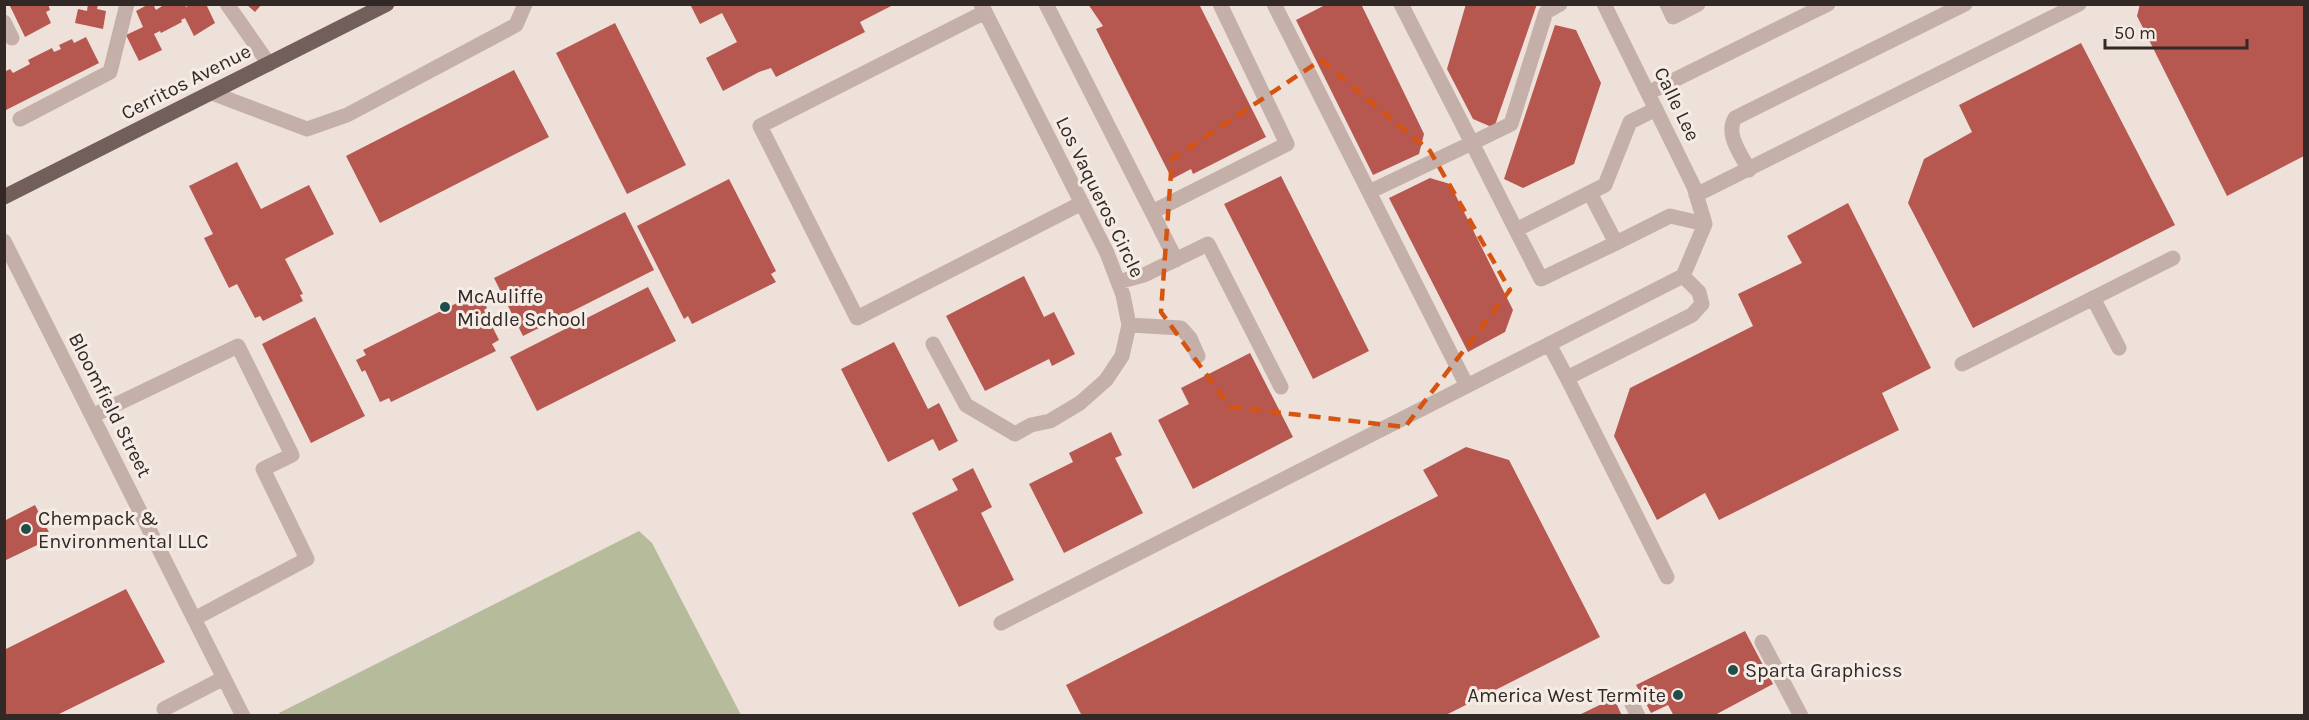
<svg xmlns="http://www.w3.org/2000/svg" width="2309" height="720" font-family="Karla,sans-serif">
<style>
.green{fill:#b6bb9c}
.building{fill:#b65750}
.lines{fill:none;stroke-linecap:round;stroke-linejoin:round}
.minor{stroke:#c4b0a8;stroke-width:15}
.major{stroke:#725e5a;stroke-width:15}
.marked{fill:none;stroke:#d6540f;stroke-width:4.5;stroke-dasharray:12 8;stroke-linejoin:round}
.poi-dot{fill:#224e49;stroke:#f6ece6;stroke-width:2}
.labels{text-anchor:middle;dominant-baseline:central;stroke-width:6;stroke-linejoin:round;paint-order:stroke}
.street-label{font-size:20px;fill:#322927;stroke:#f6ece6}
.poi-label{font-size:20px;fill:#322927;stroke:#f6ece6;text-anchor:start}
</style>
<rect width="100%" height="100%" fill="#eee1da"/>
<path class="green" d="M639 531 652 543 741 715H280L279 713Z"/>
<path class="building" d="M9 4H48L50 10 46 12 51 23 25 37Z
M88 4H98L97 9 106 11 103 29 75 23 78 9 87 11Z
M149 4H153L156 10 165 4H185L186 7 191 4H206L215 23 194 36 185 18 181 20 182 22 161 33 160 31 154 34 162 50 139 61 126 35 143 27 136 11Z
M246 4H262L255 12Z
M690 4H895L860 22 865 32 776 77 771 68 759 72 723 91 706 58 737 42 722 13 700 24Z
M1088 4H1199L1266 137 1193 174 1191 169 1172 179 1096 29 1103 26Z
M1327 4 1362 6 1424 134 1419 154 1373 175 1296 20Z
M1466 4H1537L1494 128 1473 119 1447 69Z
M2140 4H2304V156L2227 196 2137 16Z
M615 23 686 165 627 194 556 53Z
M1555 25 1576 30 1601 83 1574 164 1523 188 1504 179Z
M86 37 99 63 4 111V72L10 69 13 73 30 64 28 60 52 48 54 52 61 49 59 45 72 39 74 43Z
M2081 43 2175 225 1973 328 1908 203 1924 159 1972 132 1959 105Z
M514 70 549 137 380 223 346 156Z
M237 162 261 209 309 185 334 234 285 259 303 294 300 295 303 301 263 321 260 316 255 318 237 284 229 288 204 238 213 234 189 186Z
M1281 176 1369 351 1313 379 1224 204Z
M1430 178 1450 184 1513 310 1505 332 1468 352 1389 198Z
M729 179 776 271 771 274 776 282 692 324 688 316 684 319 637 226Z
M1848 203 1931 368 1882 393 1899 430 1719 520 1705 493 1657 520 1614 436 1630 388 1753 326 1738 294 1802 263 1787 236Z
M625 212 654 270 523 336 494 278Z
M1024 276 1044 317 1054 312 1075 354 1052 366 1049 359 985 391 946 316Z
M648 287 676 341 537 411 510 357Z
M471 296 473 302 482 298 487 308 484 310 499 340 492 344 496 351 391 402 389 398 380 402 365 370 362 372 356 360 366 355 363 350Z
M315 317 365 416 311 443 262 344Z
M894 342 928 409 939 403 958 441 939 451 933 439 888 462 841 369Z
M1250 353 1293 437 1193 489 1158 420 1189 404 1181 388Z
M1111 432 1122 455 1115 458 1143 513 1064 553 1029 484 1073 462 1069 453Z
M1466 447 1509 460 1600 637 1444 716H1082L1066 685 1438 496 1423 470Z
M973 468 992 507 981 513 1014 580 959 607 912 513 958 490 952 479Z
M35 505 52 538 4 561V521Z
M126 589 165 662 55 716H4V650Z
M1745 631 1773 684 1713 716H1674L1668 705 1651 713 1636 685Z
M1614 698 1622 716H1577Z"/>
<g class="lines">
<path class="minor" d="M227 4 269 64
M1046 4 1152 212 1287 144 1220 4
M1274 4 1467 386
M1401 4 1472 143 1511 124 1546 12 1560 4
M1604 4 1694 187 1705 224
M1667 4 1673 17 1698 4
M985 12 760 126 857 318 1082 203
M4 22 12 38
M212 93 307 129 347 115 516 25 525 4
M1648 93 1828 4
M20 119 110 72 127 4
M1749 170C1741 154 1725 135 1735 118L1965 4
M1369 192 1472 143 1516 230 1605 185 1630 122 1656 109
M1696 195 2079 4
M1152 212 1176 260
M1516 230 1541 279 1616 243 1590 193
M4 241 243 716
M1616 243 1670 216 1705 224
M1118 282 1144 275 1208 244 1281 387
M2093 298 2119 348
M1129 325 1181 328 1190 338 1198 356
M933 344 966 405 1015 434 1031 425 1050 421 1080 403 1106 380 1122 356 1129 325 1123 295 1107 253 981 4
M1549 344 1567 378 1692 315 1702 304 1699 292 1683 276
M1962 364 2173 258
M1567 378 1667 577
M92 416 238 346 292 455 263 469 307 559 194 619
M1001 623 1683 276 1705 224
M1762 642 1801 716
M1632 704 1638 716
M164 709 224 678"/>
<path class="major" d="M4 197 387 4"/>
</g>
<path class="marked" d="M1321 60 1430 151 1510 290 1405 427 1230 407 1161 312 1172 159Z"/>
<g class="poi-dot">
<circle cx="445" cy="307" r="6"/>
<circle cx="26" cy="529" r="6"/>
<circle cx="1733" cy="670" r="6"/>
<circle cx="1678" cy="695" r="6"/>
</g>
<g class="labels">
<g class="street-label">
<text transform="translate(186 82) rotate(-27)">Cerritos Avenue</text>
<text transform="translate(1677 104) rotate(64)">Calle Lee</text>
<text transform="translate(1100 197) rotate(64)">Los Vaqueros Circle</text>
<text transform="translate(110 405) rotate(63)">Bloomfield Street</text>
</g>
<g class="poi-label">
<text x="457" y="296">McAuliffe<tspan x="457" dy="23">Middle School</tspan></text>
<text x="38" y="518">Chempack &amp;<tspan x="38" dy="23">Environmental LLC</tspan></text>
<text x="1745" y="670">Sparta Graphicss</text>
<text x="1666" y="695" text-anchor="end">America West Termite</text>
</g>
</g>
<rect width="2309" height="720" fill="none" stroke="#322927" stroke-width="12"/>
<path d="M2105 39v9h142v-9" fill="none" stroke="#322927" stroke-width="3"/>
<text x="2114" y="39" font-size="18" fill="#322927" stroke="#f6ece6" stroke-width="4.5" paint-order="stroke">50 m</text>
</svg>
